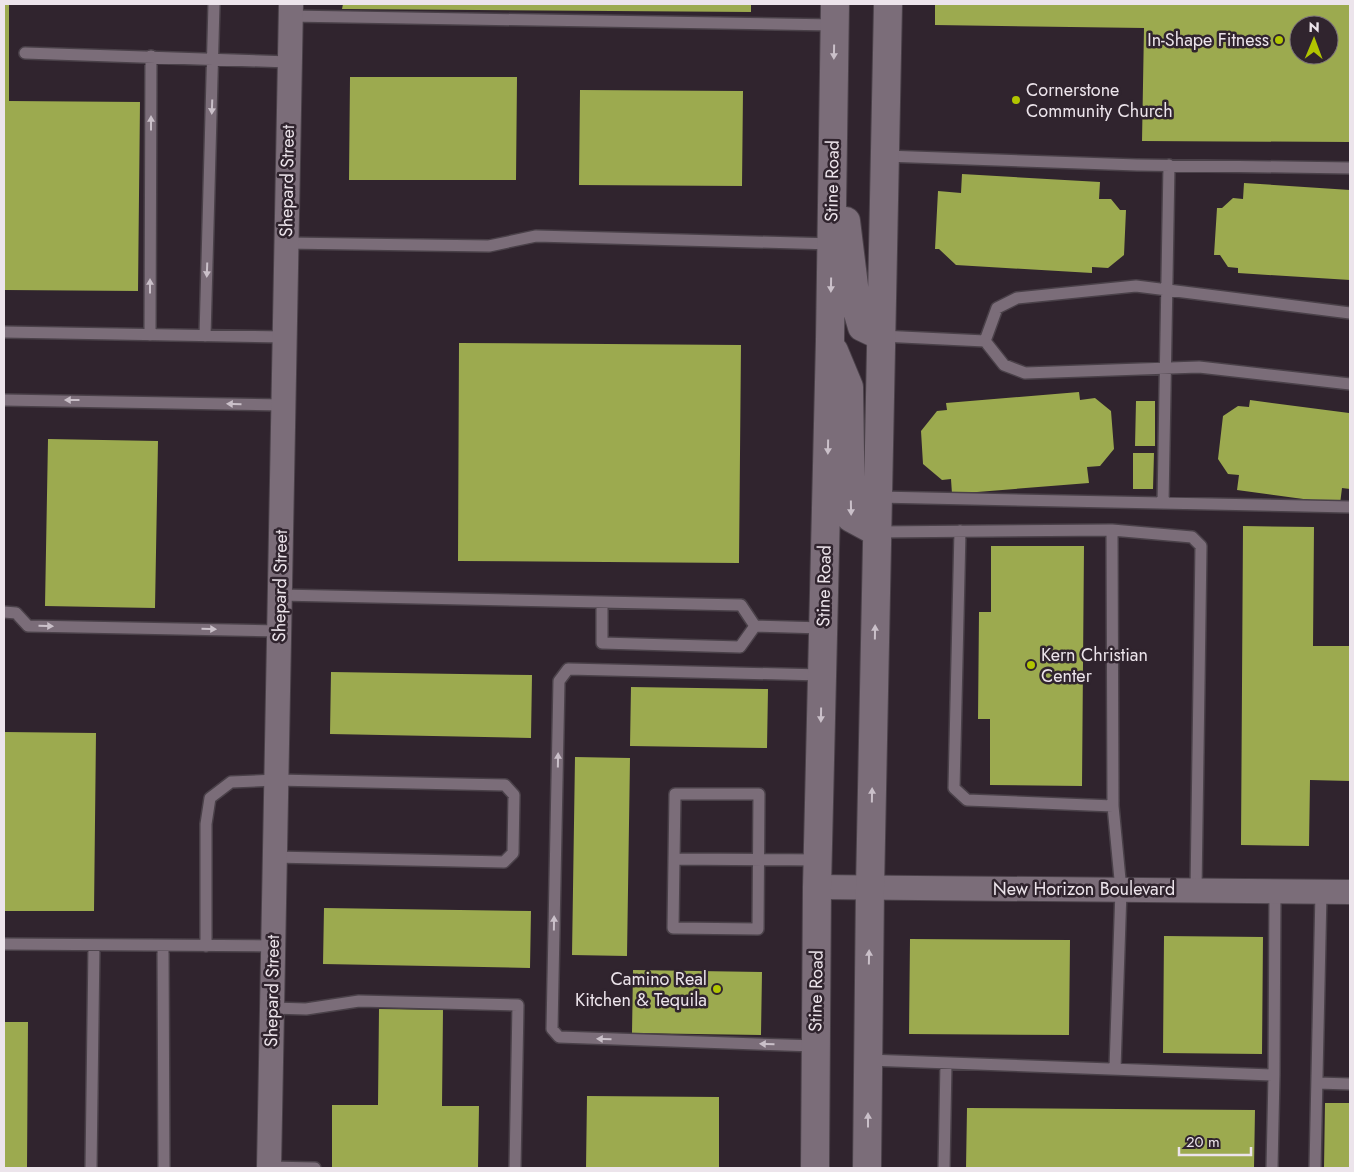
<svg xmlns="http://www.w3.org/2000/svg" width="1354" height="1172" font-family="Jost,sans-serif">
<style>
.building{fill:#9caa4f;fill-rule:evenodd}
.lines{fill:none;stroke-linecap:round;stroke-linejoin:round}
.service-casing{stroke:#4a4149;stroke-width:14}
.minor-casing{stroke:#4a4149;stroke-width:26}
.secondary-casing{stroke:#4a4149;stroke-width:30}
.service{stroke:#7b6d79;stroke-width:11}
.minor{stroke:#7b6d79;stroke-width:24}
.secondary{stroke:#7b6d79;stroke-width:28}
.oneway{fill:#cac0c9}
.poi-dot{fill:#b1c500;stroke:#30242e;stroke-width:2}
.labels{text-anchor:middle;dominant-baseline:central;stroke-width:5;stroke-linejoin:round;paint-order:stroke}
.poi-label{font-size:18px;fill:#ece4eb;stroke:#30242e;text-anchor:end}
.street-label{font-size:18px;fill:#ece4eb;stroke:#30242e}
</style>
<rect width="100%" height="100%" fill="#30242e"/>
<path class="building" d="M4 4H9V101L140 102 138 291 4 290Z
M343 4H751V12L342 9Z
M935 4H1350V142L1142 141 1144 28 935 25ZM1299 25H1329V55H1299Z
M350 77H517L516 180H349Z
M580 90 743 91 742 186 579 185Z
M962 174 1100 182 1099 199H1111L1120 210H1126L1124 255 1108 268 1092 267V273L956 265 939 249H935L938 191 961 193Z
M1244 183 1350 190V280L1238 273V268L1228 267 1220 255H1214L1217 208H1222L1233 198 1243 199Z
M459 343 741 345 739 563 458 561Z
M1079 392 1080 400 1095 398 1111 411 1114 449 1100 466 1087 467 1089 483 952 494 951 479 942 480 923 464 921 431 937 411 947 410 946 403Z
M1250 400 1349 413 1350 489 1342 488 1340 504 1237 490 1239 475 1228 474 1218 459 1223 416 1238 406 1249 407Z
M1136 401H1155V446H1135Z
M48 439 158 441 155 608 45 606Z
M1133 453H1154L1153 489H1133Z
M1243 526 1314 527 1313 646H1350V781L1310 780 1309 846 1241 845Z
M991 546H1084L1082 786 990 785V719H978L979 612H991Z
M331 672 532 675 531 738 330 734Z
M631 687 768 689 767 748 630 746Z
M4 732 96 733 94 911H4Z
M575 757 630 758 627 956 572 955Z
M324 908 531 911 530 968 323 964Z
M1164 936 1263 937 1262 1054 1163 1053Z
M910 939 1070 940 1069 1035 909 1034Z
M633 970 762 972 761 1035 632 1033Z
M379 1009 443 1010 442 1106H479L478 1168H332V1105H378Z
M4 1022H28L27 1168H4Z
M587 1096 719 1097V1168H586Z
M1325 1103H1350V1168H1324Z
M967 1108 1255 1110 1254 1168H966Z"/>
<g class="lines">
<g class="service-casing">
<path id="service" d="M290 16 834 25
M25 53 289 62
M885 156 1137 165 1350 168
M286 243 489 246 536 236 833 244
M4 332 284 337
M150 335 151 56
M205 336 214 4
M881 336 985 341 997 308 1017 298 1136 286 1350 313
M985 341 1004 365 1025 373 1199 367 1350 384
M4 400 283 405
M878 497 1350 507
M1163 503 1169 165
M960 531 954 788 967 800 1113 806 1112 530
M877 532 1112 530 1192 537 1201 546 1196 890
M280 595 741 605 755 626 823 628
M602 603V643L740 647 755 626
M4 612 16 613 28 626 279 631
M1113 806 1121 890 1115 1068
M674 859 673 928 758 929 759 794H675L674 859 818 860
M4 944 273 946
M163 946 164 1168
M206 946V824L210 798 231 782 276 780 505 785 514 795 513 853 504 862 274 857
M272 1008 306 1009 359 1001 518 1005 515 1168
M815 1046 559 1037 552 1029 559 681 568 669 822 675
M868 1060 1274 1075 1275 891
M1317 1083 1350 1084
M269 1167 315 1168
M91 1168 94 945
M944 1168 946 1063
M1272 1168 1274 1075
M1315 1168 1321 892"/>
</g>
<g class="minor-casing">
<path id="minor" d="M817 887 1350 892
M269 1168 291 4"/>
</g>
<g class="secondary-casing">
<path id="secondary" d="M846 221 857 310 862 327 881 336
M834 351 849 387 851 518 877 532
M815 1168 817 887 830 340 835 4
M867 1168 870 888 888 4"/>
</g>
<use href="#service" class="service"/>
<use href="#minor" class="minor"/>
<use href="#secondary" class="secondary"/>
</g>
<defs><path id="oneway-solid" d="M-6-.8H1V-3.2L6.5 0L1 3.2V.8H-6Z" transform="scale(1.25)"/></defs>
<g class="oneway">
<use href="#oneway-solid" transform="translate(834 52) rotate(91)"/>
<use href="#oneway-solid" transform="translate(212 107) rotate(92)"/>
<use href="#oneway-solid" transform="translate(151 123) rotate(-90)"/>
<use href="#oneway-solid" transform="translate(207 270) rotate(92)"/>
<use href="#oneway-solid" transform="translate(831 285) rotate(91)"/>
<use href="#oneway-solid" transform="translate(150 286) rotate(-90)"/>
<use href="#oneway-solid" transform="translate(72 400) rotate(-180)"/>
<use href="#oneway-solid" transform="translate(234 404) rotate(-178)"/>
<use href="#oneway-solid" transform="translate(828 447) rotate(91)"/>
<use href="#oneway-solid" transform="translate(851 508) rotate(89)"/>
<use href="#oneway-solid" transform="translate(46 626) rotate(1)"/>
<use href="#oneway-solid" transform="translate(209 629) rotate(1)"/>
<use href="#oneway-solid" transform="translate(875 632) rotate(-89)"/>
<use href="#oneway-solid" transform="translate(821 715) rotate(91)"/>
<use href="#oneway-solid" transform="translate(558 760) rotate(-89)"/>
<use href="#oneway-solid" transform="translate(872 795) rotate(-89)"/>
<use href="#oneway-solid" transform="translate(554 923) rotate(-89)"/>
<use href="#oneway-solid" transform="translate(869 957) rotate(-89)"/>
<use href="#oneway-solid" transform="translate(604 1039) rotate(-178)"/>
<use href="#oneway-solid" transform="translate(767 1044) rotate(-178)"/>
<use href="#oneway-solid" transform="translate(868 1120) rotate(-90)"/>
</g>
<g class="poi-dot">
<circle cx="1279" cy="40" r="5"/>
<circle cx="1016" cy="100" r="5"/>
<circle cx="1031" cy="665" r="5"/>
<circle cx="717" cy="989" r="5"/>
</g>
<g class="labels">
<g class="poi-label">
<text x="1269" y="40">In-Shape Fitness</text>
<text x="1026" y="90" text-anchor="start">Cornerstone<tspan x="1026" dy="21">Community Church</tspan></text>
<text x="1041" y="655" text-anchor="start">Kern Christian<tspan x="1041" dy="21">Center</tspan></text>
<text x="707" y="979">Camino Real<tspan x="707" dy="21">Kitchen &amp; Tequila</tspan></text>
</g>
<g class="street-label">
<text transform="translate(287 181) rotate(-89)">Shepard Street</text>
<text transform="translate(832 181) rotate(-89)">Stine Road</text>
<text transform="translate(280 586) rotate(-89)">Shepard Street</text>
<text transform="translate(824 586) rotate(-89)">Stine Road</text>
<text x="1084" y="889">New Horizon Boulevard</text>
<text transform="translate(272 991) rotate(-89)">Shepard Street</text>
<text transform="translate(816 991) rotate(-89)">Stine Road</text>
</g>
</g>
<rect width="1354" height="1172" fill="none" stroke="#ece4eb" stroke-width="10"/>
<g transform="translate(1314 40) rotate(1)"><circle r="24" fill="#30242e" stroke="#7b717a"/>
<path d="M0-4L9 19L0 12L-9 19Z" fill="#b1c500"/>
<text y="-8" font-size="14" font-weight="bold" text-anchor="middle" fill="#ece4eb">N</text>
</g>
<path d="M1179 1147v8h72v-8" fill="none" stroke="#ece4eb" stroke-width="2.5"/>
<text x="1186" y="1147" font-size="15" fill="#ece4eb" stroke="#30242e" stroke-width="4" paint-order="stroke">20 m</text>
</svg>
